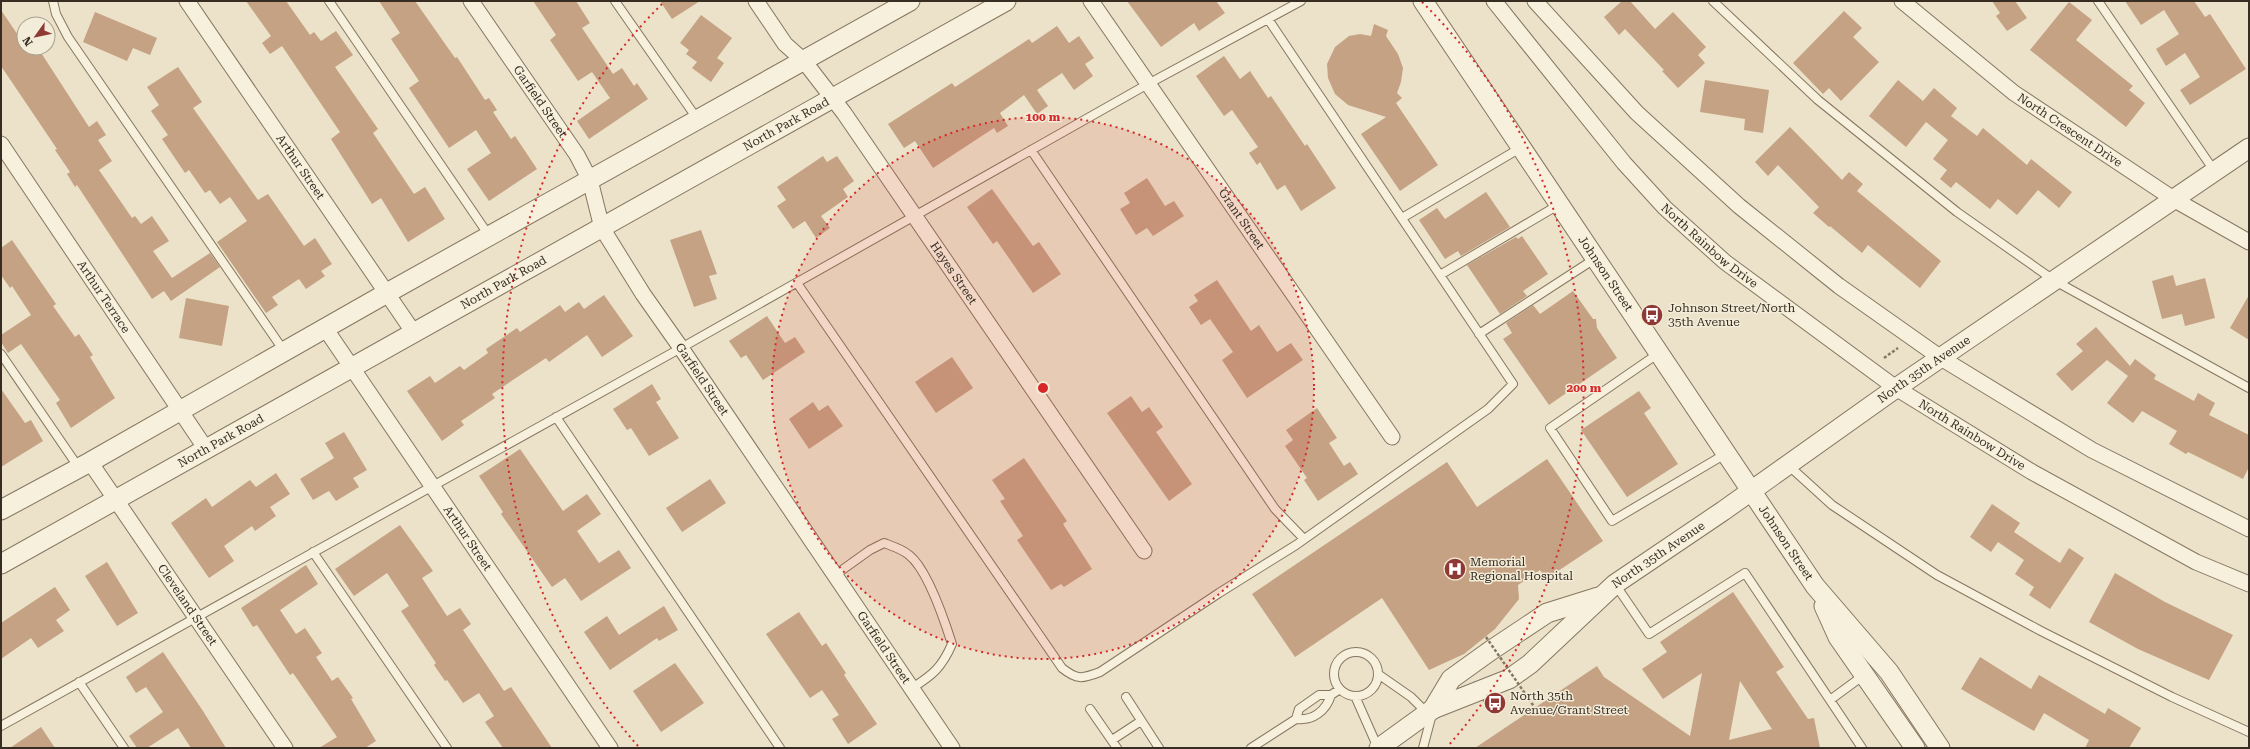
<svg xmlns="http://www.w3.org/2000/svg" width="2250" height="749" font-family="'Roboto Serif',serif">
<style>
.building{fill:#c5a283;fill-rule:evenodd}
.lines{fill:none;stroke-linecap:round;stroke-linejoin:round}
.service-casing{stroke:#867660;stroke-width:10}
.minor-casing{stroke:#867660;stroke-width:17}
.tertiary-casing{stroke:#867660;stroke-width:21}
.path{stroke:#867660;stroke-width:2.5;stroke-dasharray:3 2;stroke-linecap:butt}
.service{stroke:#f6f0dc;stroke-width:8}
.minor{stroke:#f6f0dc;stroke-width:15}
.tertiary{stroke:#f6f0dc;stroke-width:19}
.path-bridge{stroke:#867660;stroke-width:2.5;stroke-dasharray:3 2;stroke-linecap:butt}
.ring{fill:none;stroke:#d62828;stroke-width:2;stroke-dasharray:2 4}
.labels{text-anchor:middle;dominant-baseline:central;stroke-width:3;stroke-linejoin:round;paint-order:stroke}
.street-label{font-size:12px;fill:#382d22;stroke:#f3ecd8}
.poi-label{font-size:12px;fill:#382d22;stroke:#f3ecd8;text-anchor:start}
.centre{fill:#d62828;stroke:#f3ecd8;stroke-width:2}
.ring-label{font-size:12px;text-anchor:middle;font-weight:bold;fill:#d62828;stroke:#f3ecd8;stroke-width:3;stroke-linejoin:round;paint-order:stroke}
</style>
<rect width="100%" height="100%" fill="#ebe2c9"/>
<path class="building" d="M246 1H286L310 35 314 32 321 41 336 31 353 55 335 67 378 129 373 133 414 194 425 187 445 219 408 242 381 198 372 204 331 139 340 132 282 46 270 54 262 43 271 36Z
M379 1H415L455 58 457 57 485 100 489 98 497 110 493 112 511 139 515 136 537 169 489 201 467 169 491 153 476 130 449 148 409 88 419 81 391 39 400 33Z
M533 1H576L590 23 582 28 613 74 622 68 634 86 637 83 648 99 589 139 577 121 610 98 592 72 578 81 550 40 556 35Z
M660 1H700L672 19Z
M1127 1H1216L1225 13 1199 31 1194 23 1161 47Z
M1622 1H1630L1655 29 1673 12 1706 47 1698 55 1705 63 1678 88 1662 71 1664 70 1625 29 1619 35 1604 17Z
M1992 1H2015L2027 18 2007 31 1996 16 2000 13Z
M2125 1H2194L2205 17 2210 14 2246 69 2190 105 2180 90 2200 77 2185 53 2166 66 2156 49 2179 34 2164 10 2141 25Z
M2069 2 2092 20 2076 40 2133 86 2129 90 2145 103 2126 127 2030 50Z
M1 10 24 44V48H38L89 127 97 121 106 135 98 140 112 161 99 170 132 218 135 216 141 224 152 216 169 241 153 251 172 278 210 253 220 267 171 301 164 291 152 299 77 185 75 187 67 174 70 172 55 150 57 149 1 66Z
M1844 11 1862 28 1853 37 1879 62 1841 101 1829 88 1823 94 1793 63Z
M95 12 157 38 150 55 133 48 127 61 83 42Z
M701 15 732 38 717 58 724 63 711 82 692 68 697 62 686 54 689 50 680 43Z
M1374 24 1388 30 1386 36 1398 54 1403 68 1401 82 1397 93 1402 98 1396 103 1438 165 1400 191 1361 134 1386 117 1348 105 1335 94 1328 78 1327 64 1335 47 1349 36 1360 34 1371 36Z
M1057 26 1069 43 1079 36 1094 58 1085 64 1093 76 1074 90 1062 73 1037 90 1048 106 1037 114 1024 95 1000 113 1008 126 997 133 994 128 933 168 915 141 904 148 888 124 952 83 955 87 1029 39 1032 43Z
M1224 56 1240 79 1250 71 1268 98 1271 96 1305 146 1307 144 1336 188 1301 211 1285 185 1277 190 1260 162 1257 165 1249 153 1258 147 1232 110 1224 116 1196 76Z
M178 67 202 102 193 108 258 200 268 194 304 246 315 238 332 264 321 271 325 276 306 289 299 279 272 297 278 305 266 313 217 242 247 221 230 197 220 204 210 190 205 193 189 170 185 173 162 139 168 135 151 111 159 105 147 87Z
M1705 80 1769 90 1763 133 1744 130 1745 119 1700 112Z
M1898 80 1923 101 1934 88 1957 108 1951 116 1977 136 1983 128 2027 165 2031 159 2072 192 2059 208 2038 190 2017 215 1998 199 1990 209 1956 182 1951 188 1940 179 1947 170 1933 159 1948 140 1926 122 1906 147 1869 116Z
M1790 127 1842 180 1849 172 1863 184 1857 191 1941 261 1920 288 1868 245 1862 253 1830 226 1829 227 1813 213 1819 207 1778 165 1768 176 1755 162Z
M823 156 827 162 837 156 854 181 843 189 848 197 821 216 830 228 816 238 805 221 793 229 777 206 786 200 777 187Z
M1147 178 1165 206 1174 201 1184 216 1153 236 1147 228 1136 235 1120 209 1130 203 1124 193Z
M992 189 1033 246 1039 242 1061 274 1033 293 997 241 993 244 967 207Z
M1486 192 1510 227 1461 256 1458 251 1445 259 1419 220 1437 208 1445 219Z
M701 230 717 274 709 276 717 299 694 307 670 240Z
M1522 236 1548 274 1523 291 1527 296 1500 314 1467 265 1516 237 1518 239Z
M12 240 56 304 53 306 75 337 79 334 93 355 90 357 115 398 71 428 56 403 60 400 21 344 8 353 1 342V335L31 315 12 286 10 288 1 275V248Z
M2173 275 2176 286 2205 278 2215 318 2185 326 2182 314 2162 319 2152 281Z
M1217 280 1251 331 1259 325 1277 352 1291 343 1303 360 1247 398 1222 360 1233 352 1210 319 1201 325 1189 307 1198 301 1194 295Z
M1573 291 1593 319H1596L1597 328 1617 358 1549 405 1503 339 1512 333 1506 323 1533 305 1540 314Z
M604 295 633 336 602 357 587 335 549 362 546 358 492 394 495 398 461 421 464 425 442 441 407 391 430 376 435 383 460 366 464 370 488 353 486 349 517 328 520 332 560 305 565 312 579 302 584 309Z
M2249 295V340L2230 328Z
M186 298 229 306 222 346 179 338Z
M767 316 785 343 795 337 805 352 763 380 746 355 741 358 729 341Z
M2096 327 2130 366 2135 359 2156 375 2154 379 2194 401 2198 393 2215 403 2209 415 2249 435V467L2243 479 2188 452 2186 454 2169 444 2177 431 2142 411 2133 423 2107 403 2128 376 2107 360 2072 391 2056 374 2083 351 2076 344Z
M952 357 973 388 936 413 915 382Z
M652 384 661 399 656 402 679 438 649 456 631 428 627 430 613 409Z
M1 389 25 423 31 420 43 441 1 467Z
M1639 391 1651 408 1644 413 1678 464 1627 497 1581 430Z
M1131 396 1142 412 1149 407 1163 427 1156 432 1192 484 1169 501 1107 413Z
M813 402 819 411 828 405 843 426 809 449 789 419Z
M1317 408 1337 438 1329 443 1344 466 1350 462 1358 474 1318 501 1304 480 1307 478 1285 446 1293 440 1286 430Z
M344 432 367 470 353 478 359 487 336 501 329 491 313 500 300 479 334 458 325 443Z
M520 449 563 511 587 494 601 514 577 531 599 563 619 550 631 568 581 601 565 578 552 587 501 514 503 512 479 476Z
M1024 458 1067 521 1063 524 1092 569 1064 587 1061 584 1051 590 1017 540 1023 536 1000 501 1005 499 992 480Z
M1547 459 1603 541 1546 579 1540 570 1518 585 1519 599 1495 629 1464 654 1429 670 1382 598 1295 657 1252 594 1447 462 1477 507Z
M276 473 290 494 270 507 276 516 255 531 252 526 224 546 234 561 209 578 171 523 206 498 212 507 250 480 256 487Z
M710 479 726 503 682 532 666 508Z
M1992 504 2020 523 2014 532 2060 563 2069 548 2084 558 2050 609 2029 595 2034 587 2015 574 2024 560 1998 542 1991 552 1970 537Z
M400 525 433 571 422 578 447 616 460 608 471 624 463 630 504 691 511 687 552 748H503L485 722 494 716 479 693 463 703 447 680 445 681 434 665 436 663 401 611 409 606 387 573 354 596 335 569Z
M107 562 138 613 117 626 85 576Z
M306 565 318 584 280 610 296 634 305 628 322 653 316 657 332 681 338 677 353 698 351 699 376 741 365 748H319L337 737 293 673 290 675 257 625 253 627 241 608Z
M2115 573 2165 602 2233 635 2209 680 2138 649 2089 622Z
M55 587 70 610 56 620 64 631 38 648 31 638 1 659V623Z
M1733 592 1784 667 1776 672 1808 719 1814 718 1820 748H1475L1597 666 1604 677 1690 736 1702 673 1663 699 1642 669 1667 652 1660 642ZM1740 681 1772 729 1729 740Z
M664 606 678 630 659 641 657 638 610 670 584 632 607 616 619 635Z
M799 612 822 646 826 643 846 673 844 675 877 724 848 744 832 719 839 715 822 690 810 698 766 634Z
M163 652 203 711 226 748H191L178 728 147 748H137L129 736 163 712 146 687 136 693 126 677Z
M1980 657 2031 689 2039 675 2105 714 2108 708 2141 728 2129 748H2085L2089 740 2044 713 2034 731 1961 689Z
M675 663 704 703 661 732 633 691Z
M41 727 55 748H10Z"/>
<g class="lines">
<g class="service-casing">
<path id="service" d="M53 1 56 14 68 37 284 351
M329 1 490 237
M615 1 698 120
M1713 1 1818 100 1957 212 2055 281 2249 388
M2098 1 2215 172
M1031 150 1275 509 1304 539
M1402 218 1522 147
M1440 275 1560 204
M797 283 1062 668C1077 680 1082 679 1100 672L1219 593 1296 545 1488 409 1513 384 1268 19
M1479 334 1596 258
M1659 353 1550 428 1612 521 1727 453
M1 354 79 468
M556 417 780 748
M1788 465 1832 505 1937 575 2041 631 2172 697 2249 732
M313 552 447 748
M835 575 870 550 884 543C892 546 902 549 909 555 927 569 945 622 952 644 942 667 933 675 912 688
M1615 584 1649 634 1745 573 1862 748
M1334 674a22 22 0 1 1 44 0a22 22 0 1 1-44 0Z
M1378 674 1411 697 1427 713
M79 682 124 748
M1355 696 1378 748
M1126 697 1159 748
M1830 700 1864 675
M1090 709 1117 748
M1296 719C1313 721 1326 711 1331 695
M1 726 681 348 1148 84 1301 1
M1112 740 1141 721
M1251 748 1296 719 1299 709 1319 695H1331L1340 689
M1423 748 1432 714"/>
</g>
<g class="minor-casing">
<g id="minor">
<path id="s1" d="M187 1 414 333"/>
<path id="s2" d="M471 1 577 155 590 180 602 228 643 294 681 348 952 748"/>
<path id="s3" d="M756 1 785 44 804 61 844 113 1144 551"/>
<path id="s4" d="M1091 1 1392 437"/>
<path id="s5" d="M1494 1 1624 163 1665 208 1725 262 1896 388 2032 472 2196 562 2249 584"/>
<path d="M1535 1 1637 113 1739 206 1839 286 1941 358 2092 450 2249 529"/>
<path id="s6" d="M1902 1 2014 93 2175 200 2249 242"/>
<path id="s7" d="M1 144 206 449"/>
<path id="s8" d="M325 328 610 748"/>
<path id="s9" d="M90 462 285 748"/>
</g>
</g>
<g class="tertiary-casing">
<g id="tertiary">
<path id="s10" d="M1423 1 1815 586 1889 672 1940 748"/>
<path d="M1 510 90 462 387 293 910 1"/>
<path id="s11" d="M1 564 1006 1"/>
<path d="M1824 606 1838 637 1915 748"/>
<path d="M1433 709 1451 679 1490 651 1547 613 1598 597"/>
<path id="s12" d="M1379 748 1433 709 1509 679 1530 664 1615 584 1723 511 1896 388 2249 148"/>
</g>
</g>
<path class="path" d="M1884 358 1898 348"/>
<use href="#service" class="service"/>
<use href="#minor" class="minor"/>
<use href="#tertiary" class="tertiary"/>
<path class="path-bridge" d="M1486 637 1535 708"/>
</g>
<circle cx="1043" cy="388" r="271" fill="#d62828" fill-opacity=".12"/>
<g class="ring">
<circle cx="1043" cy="388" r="271"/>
<path d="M638 746A541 541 0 0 1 664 2M1422 2A541 541 0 0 1 1448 746"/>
</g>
<defs>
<g id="bus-disc" transform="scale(1.15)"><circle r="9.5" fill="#8f3935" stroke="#f3ecd8"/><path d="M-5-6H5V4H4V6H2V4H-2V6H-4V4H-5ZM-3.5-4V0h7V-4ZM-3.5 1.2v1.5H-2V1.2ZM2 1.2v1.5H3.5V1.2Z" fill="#fff"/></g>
<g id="hospital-disc" transform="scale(1.15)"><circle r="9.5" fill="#8f3935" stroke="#f3ecd8"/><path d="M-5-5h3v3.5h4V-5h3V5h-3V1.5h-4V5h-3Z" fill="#fff"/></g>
</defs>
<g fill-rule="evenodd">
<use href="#bus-disc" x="1652" y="315"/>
<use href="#hospital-disc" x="1455" y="569"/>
<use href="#bus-disc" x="1495" y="703"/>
</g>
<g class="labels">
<g class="street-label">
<text stroke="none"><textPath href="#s2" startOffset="122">Garfield Street</textPath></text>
<text stroke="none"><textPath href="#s11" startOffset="900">North Park Road</textPath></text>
<text stroke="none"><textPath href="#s6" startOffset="212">North Crescent Drive</textPath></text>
<text stroke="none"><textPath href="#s1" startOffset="201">Arthur Street</textPath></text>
<text stroke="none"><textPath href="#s4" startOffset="265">Grant Street</textPath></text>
<text stroke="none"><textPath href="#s5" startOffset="327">North Rainbow Drive</textPath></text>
<text stroke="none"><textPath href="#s3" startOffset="337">Hayes Street</textPath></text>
<text stroke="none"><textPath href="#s10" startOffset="328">Johnson Street</textPath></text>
<text stroke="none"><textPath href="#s11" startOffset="576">North Park Road</textPath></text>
<text stroke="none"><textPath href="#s7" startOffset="184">Arthur Terrace</textPath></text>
<text stroke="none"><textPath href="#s12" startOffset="667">North 35th Avenue</textPath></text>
<text stroke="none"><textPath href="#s2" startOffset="446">Garfield Street</textPath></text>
<text stroke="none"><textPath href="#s5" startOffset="651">North Rainbow Drive</textPath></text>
<text stroke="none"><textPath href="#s11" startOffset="252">North Park Road</textPath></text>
<text stroke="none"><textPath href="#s8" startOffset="254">Arthur Street</textPath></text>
<text stroke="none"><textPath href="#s10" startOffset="652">Johnson Street</textPath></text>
<text stroke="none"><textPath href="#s12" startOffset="343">North 35th Avenue</textPath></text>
<text stroke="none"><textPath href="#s9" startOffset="173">Cleveland Street</textPath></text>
<text stroke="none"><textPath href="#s2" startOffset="770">Garfield Street</textPath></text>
</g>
<g class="poi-label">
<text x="1668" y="308">Johnson Street/North<tspan x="1668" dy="14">35th Avenue</tspan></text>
<text x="1470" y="562">Memorial<tspan x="1470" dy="14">Regional Hospital</tspan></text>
<text x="1510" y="696">North 35th<tspan x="1510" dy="14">Avenue/Grant Street</tspan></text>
</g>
</g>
<circle cx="1043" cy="388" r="6" class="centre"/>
<g class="ring-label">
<text x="1043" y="121">100 m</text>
<text x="1584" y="392">200 m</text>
</g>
<rect width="2250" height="749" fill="none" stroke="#382d22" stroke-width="4"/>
<g transform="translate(36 36) rotate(237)"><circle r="19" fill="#f3ecd8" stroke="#a8a08f"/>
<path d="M0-3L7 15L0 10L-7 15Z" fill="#8f3935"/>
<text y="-6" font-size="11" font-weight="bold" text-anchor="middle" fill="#382d22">N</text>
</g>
</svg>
